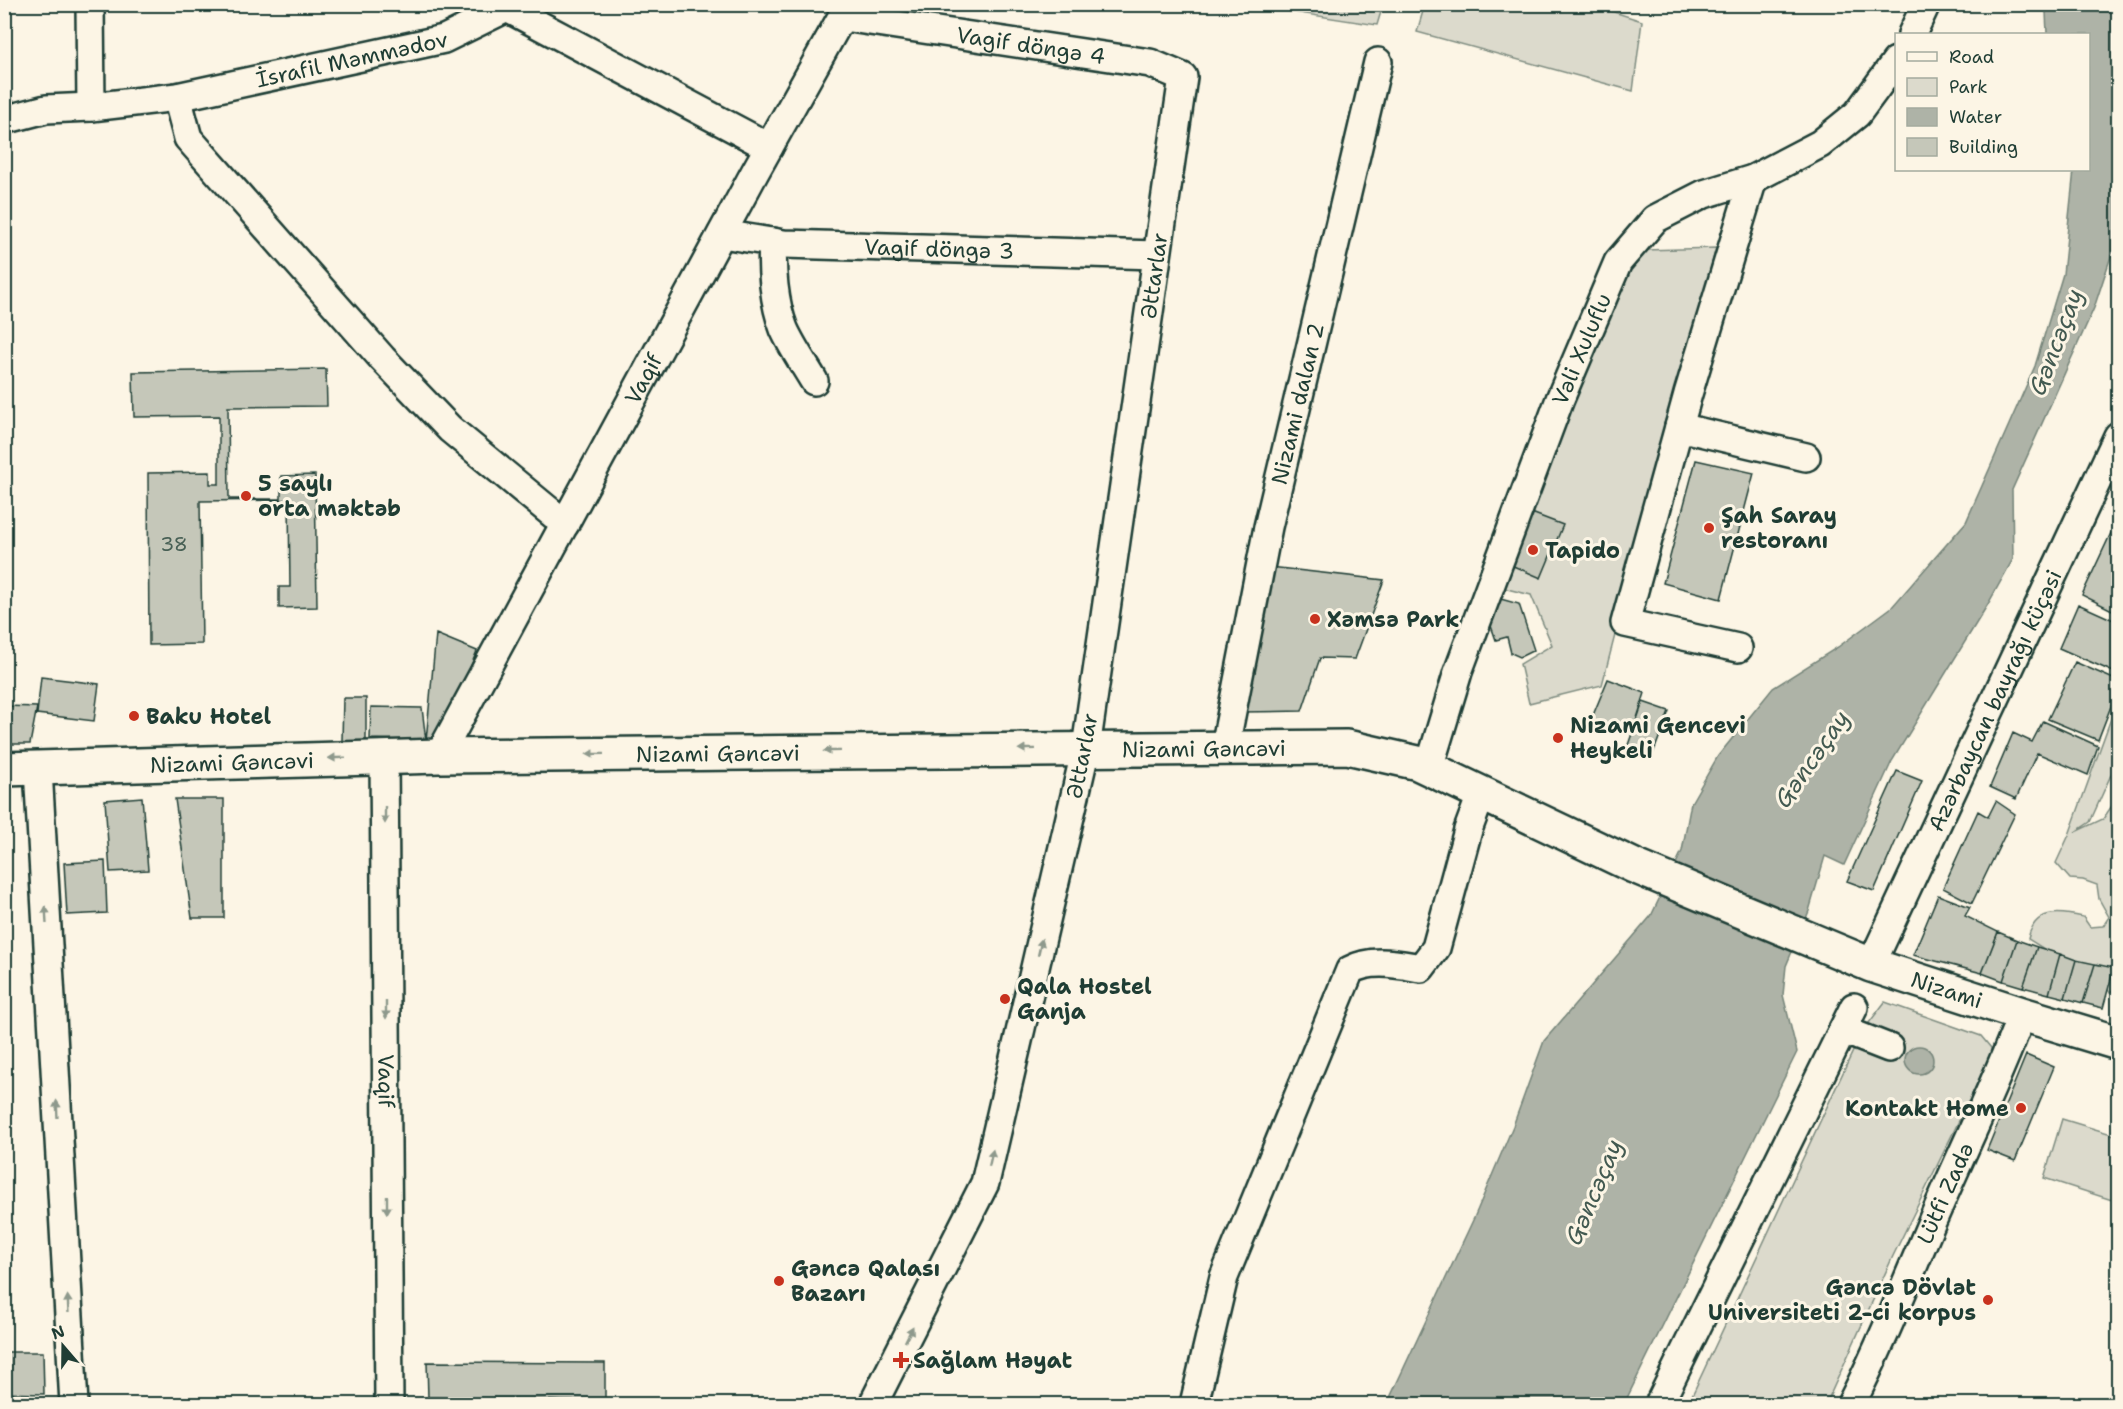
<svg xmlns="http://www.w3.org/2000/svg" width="2123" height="1409" font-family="'Shantell Sans',sans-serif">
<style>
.green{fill:#dcdacc;stroke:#7e8c80;stroke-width:1.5}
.water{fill:#aeb3a7;stroke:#758479;stroke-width:1.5}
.building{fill:#c5c7b9;stroke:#1f3d34;stroke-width:1.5}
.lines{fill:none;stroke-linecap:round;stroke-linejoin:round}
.minor-casing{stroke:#1f3d34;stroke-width:32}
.major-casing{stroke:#1f3d34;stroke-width:38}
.minor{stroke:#fcf5e5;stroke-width:27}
.major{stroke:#fcf5e5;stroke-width:33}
.oneway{fill:#8e998c}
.poi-dot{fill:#c8321e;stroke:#fcf5e5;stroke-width:2}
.labels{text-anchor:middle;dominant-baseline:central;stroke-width:6;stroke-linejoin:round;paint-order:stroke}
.number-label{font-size:20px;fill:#486055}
.street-label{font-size:22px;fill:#1f3d34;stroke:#fcf5e5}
.poi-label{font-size:22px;font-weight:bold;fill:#1f3d34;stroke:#fcf5e5;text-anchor:start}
.water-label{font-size:24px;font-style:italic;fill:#435a51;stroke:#fcf5e5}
</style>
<rect width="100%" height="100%" fill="#fcf5e5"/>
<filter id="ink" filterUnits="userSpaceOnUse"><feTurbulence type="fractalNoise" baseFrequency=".0167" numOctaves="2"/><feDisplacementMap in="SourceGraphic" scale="12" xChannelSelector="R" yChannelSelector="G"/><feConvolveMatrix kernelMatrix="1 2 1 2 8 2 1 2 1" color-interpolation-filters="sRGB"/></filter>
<g filter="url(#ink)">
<path class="green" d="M1425 4 1592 5 1642 21 1633 91 1417 32Z
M1288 5V4L1383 5 1377 25 1286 11Z
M1716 248 1602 685 1529 703 1520 664 1552 645 1531 595 1499 587 1623 266 1645 250Z
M2118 699V759L2090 822 2075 832 2103 819 2118 797V986L2110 992 2105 987 2028 939C2034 909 2058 911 2083 917L2090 927 2103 926 2109 917 2099 899 2097 885 2083 880 2070 879 2056 863 2069 835Z
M1885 1002 1981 1036 1991 1048 1990 1057 1893 1256 1826 1404H1688L1862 1032Z
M2062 1119 2118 1136V1202L2044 1178Z"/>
<path class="water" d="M2049 5H2118V235L2094 308 2012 490 2013 559 1988 604 1892 761 1844 865 1825 856 1809 911 1786 966 1783 995 1797 1052 1624 1404H1387L1474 1218 1513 1126 1544 1041 1651 916 1682 851 1691 803 1718 756 1773 688 1838 647 1892 607 1966 522 2035 366 2063 274 2074 170H2088V34H2047L2046 12Z
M1905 1060a14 14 0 1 1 28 0a14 14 0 1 1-28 0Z"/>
<path class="building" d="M326 369 327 406 228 407 229 499H281V476L315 475 317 607 279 608V587H290L289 500 200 501 202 644 149 645 148 473 210 472V484H219V416L134 417 133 372Z
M1696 460 1754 473 1721 599 1663 583Z
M1529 512 1563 525 1541 578 1511 565Z
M2111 533 2118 536V613L2082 595Z
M1270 567 1384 580 1355 659 1320 658 1302 711 1241 712Z
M1497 598 1519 604 1534 650 1520 657 1511 653 1507 637 1496 640 1485 609Z
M2078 604 2118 622V674L2059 648Z
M436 634 477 651 439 742 426 741Z
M2075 662 2118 681V688L2098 740 2048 719Z
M41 677 99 684 94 721 37 714Z
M1608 679 1645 693 1632 734 1591 720Z
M343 698H366V741H342Z
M1643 702 1669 711 1653 754 1628 745Z
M4 706 37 707 30 744H4Z
M371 707 422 708 426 741 370 739Z
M2043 721 2098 746 2088 775 2037 753 2016 799 1990 787 2013 733 2032 742Z
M1897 771 1922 781 1874 891 1847 881Z
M142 797 148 870 110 872 105 800Z
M175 799H224V918H192Z
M1996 801 2015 814 1972 903 1943 888 1978 811 1988 817Z
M105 861 107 913 67 915 64 863Z
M1938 895 1970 907 1965 916 1998 932 1982 973 1913 955Z
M1998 932 2017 940 2003 981 1982 973Z
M2017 940 2037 947 2023 987 2003 981Z
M2037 947 2060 954 2049 994 2023 987Z
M2060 954 2076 960 2065 998 2049 994Z
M2076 960 2095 964 2083 1003 2065 998Z
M2095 964 2114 968 2103 1008 2083 1003Z
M2026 1055 2054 1067 2015 1161 1987 1150Z
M4 1352H43L44 1394 4 1393Z
M427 1362 605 1363V1402L428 1397Z"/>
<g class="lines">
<g class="minor-casing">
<g id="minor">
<path d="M90 4 91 107"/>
<path d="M507 8 769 147"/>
<path id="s1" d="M843 17 1150 63 1183 77 1086 748 985 1183 873 1404"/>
<path d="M1912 34 1926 4"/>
<path d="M177 97 188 138 382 358 450 429 565 524"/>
<path id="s2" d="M4 120 46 109 91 107 177 97 444 39 507 8"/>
<path id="s3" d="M722 234 784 244 1157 255"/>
<path d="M773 242C771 269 774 303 784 329 792 347 804 364 814 381"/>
<path d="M1679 427 1806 457"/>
<path d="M1738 648 1625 623 1688 394 1753 179"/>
<path id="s4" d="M1225 747 1268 527 1378 62"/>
<path id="s5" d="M439 756 755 172 849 4"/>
<path id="s6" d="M384 757 389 1404"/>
<path id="s7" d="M1429 768 1458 672 1560 399 1618 262 1655 219 1704 194 1753 179 1820 144 1857 114 1896 61"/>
<path d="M38 769 74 1404"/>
<path id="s8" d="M1871 965 2118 436"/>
<path d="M1843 1030 1889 1048"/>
<path d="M1194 1404 1224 1277 1350 970C1372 958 1397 964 1421 968L1436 948 1468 830 1481 795"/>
<path d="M1659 1404 1854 1007"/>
<path id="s9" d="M1851 1404C1881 1346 1905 1285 1931 1224 1961 1154 1995 1086 2022 1014"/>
</g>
</g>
<g class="major-casing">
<g id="major">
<path id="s10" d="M4 769 439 756 1347 747 1418 763 1634 866 1871 965 2022 1014 2118 1043"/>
</g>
</g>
<use href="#minor" class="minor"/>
<use href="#major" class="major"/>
</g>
<defs><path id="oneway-solid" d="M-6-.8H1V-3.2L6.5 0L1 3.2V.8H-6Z" transform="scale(1.5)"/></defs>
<g class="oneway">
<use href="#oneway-solid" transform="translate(1027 749) rotate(179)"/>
<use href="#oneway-solid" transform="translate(832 751) rotate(179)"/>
<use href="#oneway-solid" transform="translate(595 754) rotate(179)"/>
<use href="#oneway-solid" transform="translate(337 758) rotate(178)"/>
<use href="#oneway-solid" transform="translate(385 815) rotate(90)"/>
<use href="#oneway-solid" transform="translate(46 915) rotate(-93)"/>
<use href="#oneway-solid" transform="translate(1040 947) rotate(-77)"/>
<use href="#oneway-solid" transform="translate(386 1010) rotate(90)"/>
<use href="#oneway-solid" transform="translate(57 1109) rotate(-93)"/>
<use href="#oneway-solid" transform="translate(991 1158) rotate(-77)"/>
<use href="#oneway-solid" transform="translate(387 1205) rotate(90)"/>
<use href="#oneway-solid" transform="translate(68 1304) rotate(-93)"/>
<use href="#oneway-solid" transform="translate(909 1334) rotate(-63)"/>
</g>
</g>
<g class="poi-dot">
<circle cx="246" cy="496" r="6"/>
<circle cx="1709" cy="528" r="6"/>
<circle cx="1533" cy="550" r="6"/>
<circle cx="1315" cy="619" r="6"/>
<circle cx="134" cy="716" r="6"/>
<circle cx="1558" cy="738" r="6"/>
<circle cx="1005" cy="999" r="6"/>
<circle cx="2021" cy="1108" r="6"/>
<circle cx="779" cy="1281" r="6"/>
<circle cx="1988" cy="1300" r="6"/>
<path d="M898 1351h6v6h6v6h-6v6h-6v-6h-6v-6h6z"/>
</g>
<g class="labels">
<g class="number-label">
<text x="174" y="544">38</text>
</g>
<g class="street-label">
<text stroke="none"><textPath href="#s1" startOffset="190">Vagif döngə 4</textPath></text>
<text stroke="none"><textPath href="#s2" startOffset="354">İsrafil Məmmədov</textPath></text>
<text stroke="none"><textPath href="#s3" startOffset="218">Vagif döngə 3</textPath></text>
<text transform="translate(1154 276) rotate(-82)">Əttarlar</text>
<text stroke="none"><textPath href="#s7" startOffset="446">Vəli Xuluflu</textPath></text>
<text stroke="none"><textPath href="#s5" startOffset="429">Vaqif</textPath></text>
<text stroke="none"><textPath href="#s4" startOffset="351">Nizami dalan 2</textPath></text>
<text stroke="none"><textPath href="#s8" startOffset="292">Azərbaycan bayrağı küçəsi</textPath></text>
<text stroke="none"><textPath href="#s10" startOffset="1200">Nizami Gəncəvi</textPath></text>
<text stroke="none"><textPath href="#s10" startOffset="714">Nizami Gəncəvi</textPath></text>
<text transform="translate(1082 756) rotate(-79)">Əttarlar</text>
<text stroke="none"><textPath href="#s10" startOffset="228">Nizami Gəncəvi</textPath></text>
<text stroke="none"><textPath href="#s10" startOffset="1992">Nizami</textPath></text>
<text stroke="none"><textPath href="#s6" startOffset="324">Vaqif</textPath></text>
<text stroke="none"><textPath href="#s9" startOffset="231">Lütfi Zadə</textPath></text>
</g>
<g class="poi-label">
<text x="258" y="483">5 saylı<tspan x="258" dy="25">orta məktəb</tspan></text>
<text x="1721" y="515">Şah Saray<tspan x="1721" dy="25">restoranı</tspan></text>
<text x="1545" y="550">Tapido</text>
<text x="1327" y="619">Xəmsə Park</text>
<text x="146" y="716">Baku Hotel</text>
<text x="1570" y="725">Nizami Gencevi<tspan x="1570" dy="25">Heykeli</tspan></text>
<text x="1017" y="986">Qala Hostel<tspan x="1017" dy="25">Ganja</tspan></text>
<text x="2009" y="1108" text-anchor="end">Kontakt Home</text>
<text x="791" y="1268">Gəncə Qalası<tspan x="791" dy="25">Bazarı</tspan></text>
<text x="1976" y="1287" text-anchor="end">Gəncə Dövlət<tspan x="1976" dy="25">Universiteti 2-ci korpus</tspan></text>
<text x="913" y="1360">Sağlam Həyat</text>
</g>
<g class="water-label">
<text transform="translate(2056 342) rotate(-69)">Gəncəçay</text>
<text transform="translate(1812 759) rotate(-55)">Gəncəçay</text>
<text transform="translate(1594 1192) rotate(-67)">Gəncəçay</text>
</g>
</g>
<rect width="2123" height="1409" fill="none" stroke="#fcf5e5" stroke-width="24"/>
<rect x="12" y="12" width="2099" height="1385" fill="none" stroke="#1f3d34" stroke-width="2" filter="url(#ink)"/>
<rect x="1895" y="33" width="195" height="138" fill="#fcf5e5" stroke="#a4ab9e" stroke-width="1.5"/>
<rect x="1907" y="52" width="30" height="9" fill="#fcf5e5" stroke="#a4ab9e" stroke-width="1.5"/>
<text x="1949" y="63" font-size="18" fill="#1f3d34">Road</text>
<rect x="1907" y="78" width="30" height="18" fill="#dcdacc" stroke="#a4ab9e" stroke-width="1.5"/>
<text x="1949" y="93" font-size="18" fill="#1f3d34">Park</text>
<rect x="1907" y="108" width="30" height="18" fill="#aeb3a7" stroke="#a4ab9e" stroke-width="1.5"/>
<text x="1949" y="123" font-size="18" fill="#1f3d34">Water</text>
<rect x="1907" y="138" width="30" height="18" fill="#c5c7b9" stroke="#a4ab9e" stroke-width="1.5"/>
<text x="1949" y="153" font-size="18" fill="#1f3d34">Building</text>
<g transform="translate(63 1346) rotate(340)" stroke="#fcf5e5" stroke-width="4.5" paint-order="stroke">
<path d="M0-4.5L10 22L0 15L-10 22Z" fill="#1f3d34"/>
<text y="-9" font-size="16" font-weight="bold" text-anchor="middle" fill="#1f3d34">N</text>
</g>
</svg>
